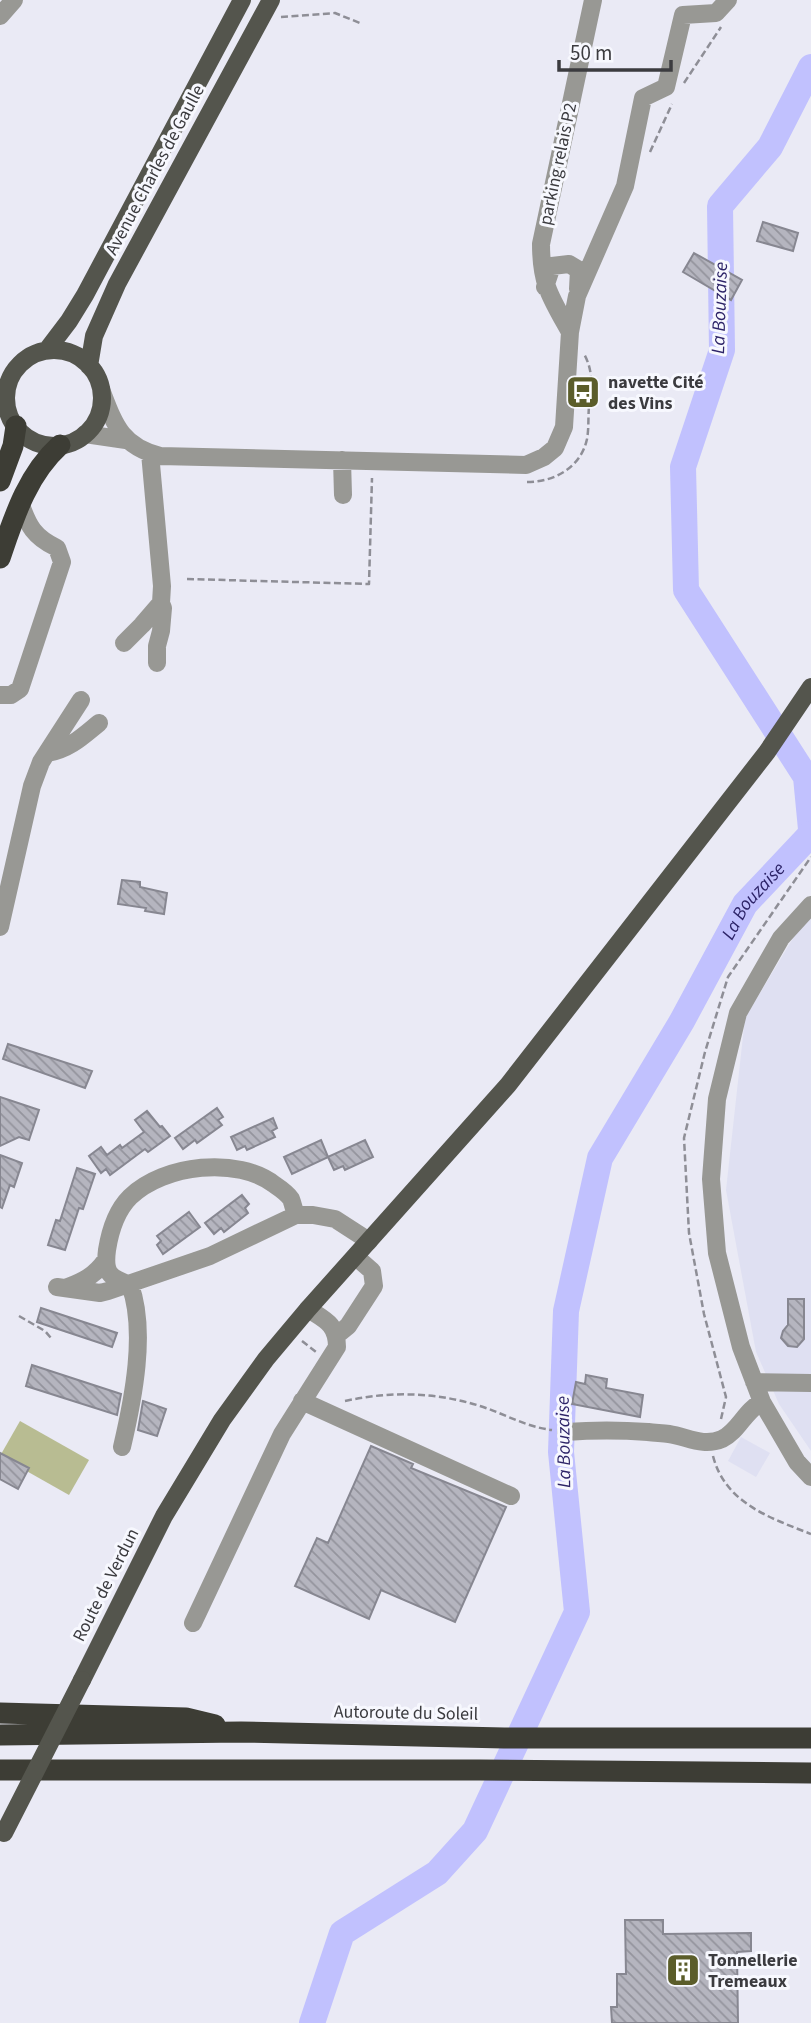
<svg xmlns="http://www.w3.org/2000/svg" width="811" height="2023" font-family="'Source Sans 3',sans-serif">
<style>
.built{fill:#dfe0f2}
.pitch{fill:#b8bc92}
.lines{fill:none;stroke-linecap:round;stroke-linejoin:round}
.river{stroke:#c1c1fe;stroke-width:26}
.building{fill:url(#building-back-hatch);stroke:#878791;stroke-width:2}
.path{stroke:#8e8e96;stroke-width:2.5;stroke-dasharray:7 3.5;stroke-linecap:butt}
.minor{stroke:#989894;stroke-width:18}
.major{stroke:#54554d;stroke-width:18}
.highway{stroke:#3d3d35;stroke-width:21}
.major-bridge{stroke:#54554d;stroke-width:18}
.labels{text-anchor:middle;dominant-baseline:central;stroke-width:6;stroke-linejoin:round;paint-order:stroke}
.street-label{font-size:18px;fill:#3b3b3f;stroke:#f7f8fe}
.poi-label{font-size:18px;font-weight:bold;fill:#3b3b3f;stroke:#f7f8fe;text-anchor:start}
.water-label{font-size:19px;font-style:italic;fill:#2d2468;stroke:#f7f8fe}
</style>
<defs>
<pattern id="building-back-hatch" width="6" height="6" patternUnits="userSpaceOnUse" patternTransform="scale(1.75)"><rect width="6" height="6" fill="#b5b5bf"/><path d="M-1 5l2 2M0 0l6 6M5-1l2 2" fill="none" stroke="#94949d"/></pattern>
</defs>
<rect width="100%" height="100%" fill="#eaeaf5"/>
<path class="built" d="M811 917V1451L779 1404 756 1352 726 1190 745 1018 798 930Z
M741 1437 770 1453 756 1477 728 1461Z"/>
<path class="pitch" d="M20 1421 89 1460 69 1495 0 1456Z"/>
<g class="lines">
<g class="river">
<path d="M811 67 770 147 720 206 722 350 683 467 686 590 806 777 811 829"/>
<path id="s1" d="M312 2023 342 1933 437 1873 475 1831 577 1612 561 1452 566 1311 600 1158 682 1021 745 904 811 834"/>
</g>
</g>
<path class="building" d="M763 222 798 233 793 251 757 241Z
M694 253 742 280 731 300 683 272Z
M122 880 140 882V887L167 893 164 914 145 911 146 908 118 904Z
M8 1044 92 1071 85 1088 3 1059Z
M0 1097 39 1110 29 1140 19 1137 0 1146Z
M217 1108 223 1117 218 1120 222 1125 197 1143 195 1140 183 1149 175 1138Z
M147 1111 160 1127 162 1126 170 1136 148 1152 145 1149 110 1175 106 1169 101 1173 89 1156 101 1147 107 1155 120 1145 122 1148 144 1132 135 1120Z
M273 1118 277 1128 272 1131 275 1137 247 1150 245 1146 237 1150 231 1137Z
M321 1140 328 1157 365 1140 373 1157 345 1170 343 1166 334 1170 328 1157 292 1174 284 1157Z
M0 1155 22 1163 14 1187 10 1185 2 1208 0 1207Z
M77 1168 95 1174 83 1209 79 1208 65 1250 48 1245 56 1220 60 1221Z
M242 1195 249 1204 245 1208 248 1213 224 1232 221 1228 214 1234 205 1223Z
M189 1212 200 1227 163 1254 157 1245 161 1241 157 1236Z
M788 1299H804V1339L797 1347 788 1346 781 1338 783 1331 788 1325Z
M41 1308 117 1333 112 1347 37 1322Z
M32 1365 121 1394 117 1415 26 1386Z
M586 1375 607 1379 606 1388 643 1395 640 1417 572 1404 576 1382 585 1384Z
M143 1401 166 1409 157 1436 138 1430Z
M371 1446 413 1464 411 1468 506 1507 455 1622 381 1590 369 1619 295 1586 317 1538 328 1543Z
M0 1453 29 1468 18 1489 0 1479Z
M625 1920H663V1934L751 1933V1951L737 1952 738 2023H612L611 2007H617V1974H626Z"/>
<g class="lines">
<path class="path" d="M281 17 335 13 360 23
M684 83 721 27
M650 152 672 104
M527 482C555 482 581 467 587 439 589 428 588 417 589 406 591 386 594 372 584 354
M187 579 369 584 372 478
M19 1316 45 1331 51 1338
M302 1341 316 1352
M345 1401C390 1391 436 1392 480 1406 505 1414 526 1427 552 1430
M721 1419 726 1397 704 1314 689 1233 684 1138 705 1052 728 977 811 857
M713 1456C725 1503 770 1518 811 1534"/>
<path class="minor" d="M0 16 14 0
M545 287 552 266 569 264 579 270 578 289
M570 332C551 298 541 285 541 244L593 0
M102 392C115 426 122 446 160 456L526 465 544 457 555 448 564 427 570 332 577 296 625 186 643 98 666 87 683 15 716 13 728 0
M85 434 126 440
M150 453 162 586 161 603 163 608 161 631 157 646V663
M342 460 343 495
M124 643 142 625 161 603
M0 695H11L20 689 62 562 57 548C34 537 28 526 20 502
M48 753C70 749 83 736 99 723
M811 905 781 938 738 1013 717 1099 711 1179 717 1253 741 1347 762 1402 797 1462 811 1477
M0 927 32 786 41 762 81 700
M57 1287 100 1293 108 1291 210 1256 296 1215H313L335 1219 369 1241
M68 1287C84 1281 95 1275 105 1261
M337 1335 348 1326 374 1286 372 1271 356 1257
M754 1382 811 1383
M302 1401 511 1496
M566 1432C593 1430 620 1430 648 1432 655 1433 662 1433 669 1434 688 1437 703 1447 722 1439 739 1431 745 1410 762 1402
M122 1447C133 1400 147 1331 130 1285 109 1277 104 1273 107 1250 110 1231 116 1211 130 1197 164 1164 238 1156 275 1185 281 1189 287 1193 291 1199 293 1204 294 1210 296 1215
M193 1623 282 1434 337 1347C337 1324 325 1320 308 1309"/>
<path class="major" d="M47 350 69 321 85 295 242 0
M6 398a48 48 0 1 1 96 0a48 48 0 1 1-96 0Z
M89 366 94 336 117 284 271 0
M82 1680 164 1516 222 1420 266 1359 308 1309 508 1085 767 752 811 687"/>
<path class="highway" d="M0 481 13 446 16 426
M0 558C14 517 27 475 60 445
M0 1713 186 1718 215 1725
M0 1735 241 1732 504 1738H811
M0 1770H480L811 1773"/>
<path class="major-bridge" d="M4 1833 82 1680"/>
</g>
<defs>
<g id="bus-square" transform="scale(1.75)"><rect x="-9" y="-9" width="18" height="18" rx="4" fill="#5b5d2a" stroke="#f7f8fe"/><path d="M-5-6H5V4H4V6H2V4H-2V6H-4V4H-5ZM-3.5-4V0h7V-4ZM-3.5 1.2v1.5H-2V1.2ZM2 1.2v1.5H3.5V1.2Z" fill="#fff"/></g>
<g id="building-square" transform="scale(1.75)"><rect x="-9" y="-9" width="18" height="18" rx="4" fill="#5b5d2a" stroke="#f7f8fe"/><path d="M-4-6H4V6H1V3H-1V6H-4ZM-2.5-4.3h1.7v1.8h-1.7ZM.8-4.3h1.7v1.8H.8ZM-2.5-1h1.7V.8h-1.7ZM.8-1h1.7V.8H.8Z" fill="#fff"/></g>
</defs>
<g fill-rule="evenodd">
<use href="#bus-square" x="583" y="392"/>
<use href="#building-square" x="683" y="1970"/>
</g>
<g class="labels">
<g class="street-label">
<text transform="translate(558 164) rotate(-78)">parking relais P2</text>
<text transform="translate(155 170) rotate(-62)">Avenue Charles de Gaulle</text>
<text transform="translate(106 1585) rotate(-63)">Route de Verdun</text>
<text transform="translate(406 1713) rotate(1)">Autoroute du Soleil</text>
</g>
<g class="poi-label">
<text x="608" y="382">navette Cité<tspan x="608" dy="21">des Vins</tspan></text>
<text x="708" y="1960">Tonnellerie<tspan x="708" dy="21">Tremeaux</tspan></text>
</g>
<g class="water-label">
<text transform="translate(720 308) rotate(-88)">La Bouzaise</text>
<text stroke="none"><textPath href="#s1" startOffset="1264">La Bouzaise</textPath></text>
<text transform="translate(564 1442) rotate(-91)">La Bouzaise</text>
</g>
</g>
<path d="M559 60v10h112v-10" fill="none" stroke="#3b3b3f" stroke-width="3.5"/>
<text x="570" y="60" font-size="21" fill="#3b3b3f" stroke="#f7f8fe" stroke-width="5" paint-order="stroke">50 m</text>
</svg>
